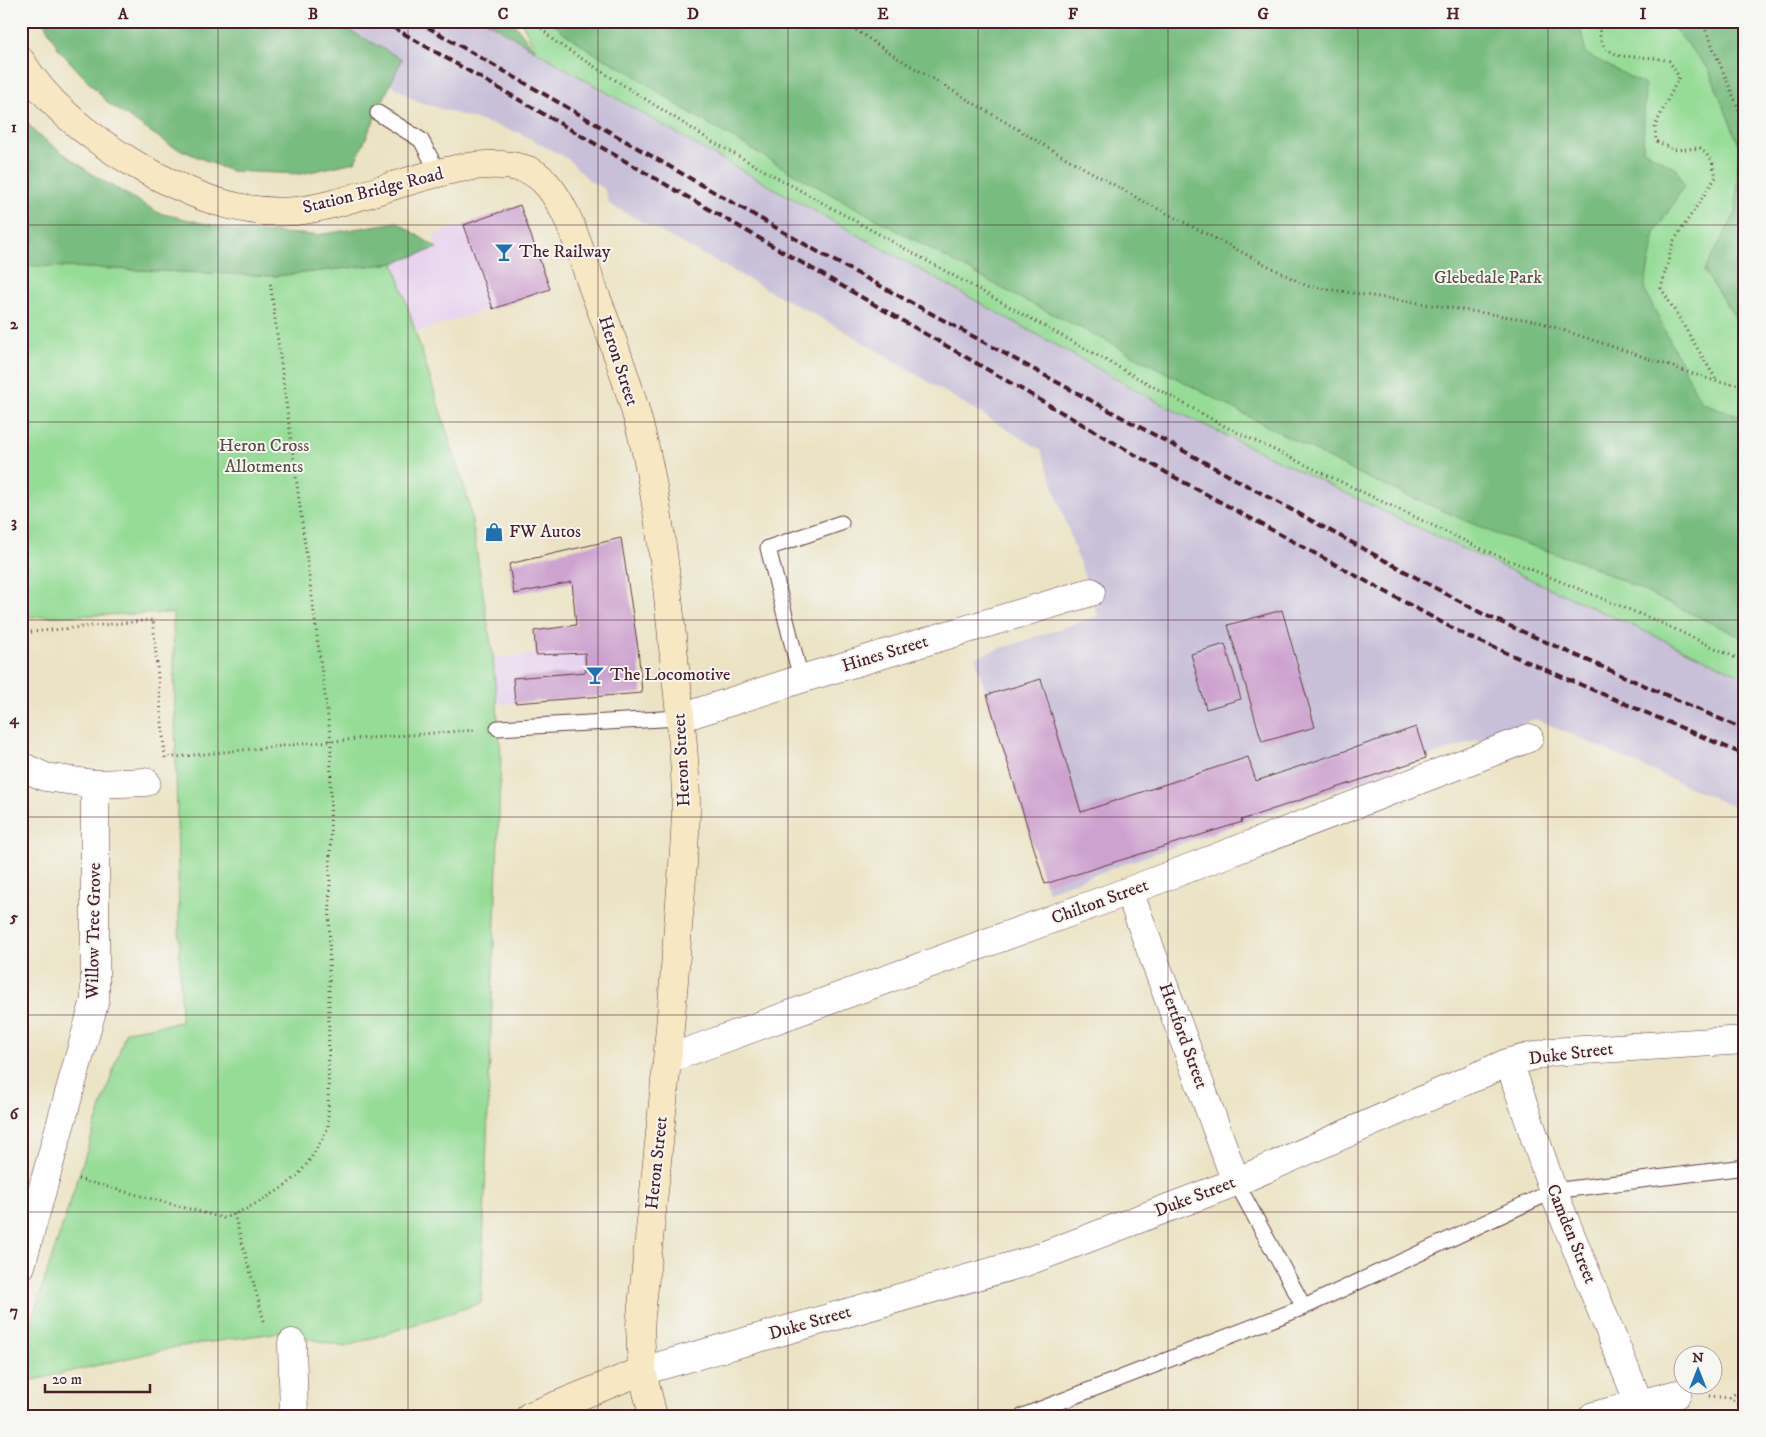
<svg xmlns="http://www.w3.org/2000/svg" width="1766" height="1437" font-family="'IM FELL DW Pica',serif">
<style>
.built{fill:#e7d2ef}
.industrial{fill:#c8bfd8}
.green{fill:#95dc96;stroke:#707e60}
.forest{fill:#78bc7f;stroke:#616e55}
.building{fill:#cda2cf}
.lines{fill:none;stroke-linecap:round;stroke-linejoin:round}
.lane-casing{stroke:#623c42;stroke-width:17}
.street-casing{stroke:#623c42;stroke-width:29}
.secondary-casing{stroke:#623c42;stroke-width:29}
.path{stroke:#623c42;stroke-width:3;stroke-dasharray:1 4;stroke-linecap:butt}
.lane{stroke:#fff;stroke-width:15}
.street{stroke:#fff;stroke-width:28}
.secondary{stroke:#f7e8c3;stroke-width:28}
.rail{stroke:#4a1f2b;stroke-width:4;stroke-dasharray:8 4;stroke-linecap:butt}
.grid{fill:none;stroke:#4a1f2b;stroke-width:1;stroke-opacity:0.55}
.labels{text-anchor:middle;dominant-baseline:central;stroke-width:4;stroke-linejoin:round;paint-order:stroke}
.street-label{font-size:18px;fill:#4a1f2b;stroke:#f6f6f2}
.poi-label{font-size:18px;fill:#4a1f2b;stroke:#f6f6f2;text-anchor:start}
.park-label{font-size:18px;fill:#5d4e46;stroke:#f6f6f2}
.neatline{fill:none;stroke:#4a1f2b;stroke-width:2}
.grid-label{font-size:16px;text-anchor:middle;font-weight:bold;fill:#4a1f2b}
</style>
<rect width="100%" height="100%" fill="#f6f6f2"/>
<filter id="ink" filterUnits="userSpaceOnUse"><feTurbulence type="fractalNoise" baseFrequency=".02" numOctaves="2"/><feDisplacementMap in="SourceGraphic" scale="10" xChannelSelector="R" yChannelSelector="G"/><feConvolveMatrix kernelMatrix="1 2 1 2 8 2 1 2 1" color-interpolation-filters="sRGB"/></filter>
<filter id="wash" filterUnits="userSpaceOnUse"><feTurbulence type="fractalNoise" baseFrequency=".0096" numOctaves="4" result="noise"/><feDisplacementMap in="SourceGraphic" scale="20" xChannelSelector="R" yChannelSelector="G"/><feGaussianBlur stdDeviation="1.12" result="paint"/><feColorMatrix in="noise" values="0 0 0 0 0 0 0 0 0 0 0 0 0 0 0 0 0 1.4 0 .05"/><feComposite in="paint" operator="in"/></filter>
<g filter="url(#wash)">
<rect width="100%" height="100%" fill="#ebe3c4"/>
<path class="built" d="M520 205 550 289 417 332 394 263 437 248 434 235Z
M638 648 642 693 496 704 493 657Z"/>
<path class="industrial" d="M43 21H486L698 146 1165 406 1435 536 1745 677V812L1536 719 1048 891 975 657 1098 616 1041 450 841 329 609 204 604 188 591 182 568 159 520 133 416 101 391 84 355 162 301 174 230 171 170 145 109 104 59 50Z"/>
<path class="green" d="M521 21H1745V677L1435 536 1165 406 698 146 536 51Z
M394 263 469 503 493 657 501 756 481 1303 344 1347 281 1332 176 1347 21 1383V1352L126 1031 181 1022 173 613 21 617V265L275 276Z"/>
<path class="forest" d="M43 21H332L402 59 355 162 301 174 230 171 170 145 109 104 59 50Z
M486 21H512L536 51Z
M551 21H1579L1586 54 1645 85 1643 150 1677 169 1684 186 1655 233 1644 289 1701 402 1745 418V639L1587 564 1496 534 1361 475 1240 412 1103 339 1018 297 789 171 682 108 633 74 592 52 563 32Z
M1668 21H1745V332L1704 271 1736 213 1739 145 1709 70Z
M21 115 37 134 95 176 159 213 233 230 317 235 397 222 437 248 394 263 275 276 21 265Z"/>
<g id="blocks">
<path class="building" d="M520 205 550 289 493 309 464 225Z
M621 538 638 648 642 693 515 703 513 678 586 672 585 653 536 655 534 631 576 625 572 582 514 594 509 564Z
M1282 610 1315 727 1262 742 1228 625Z
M1225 644 1241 699 1206 709 1191 654Z
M1041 679 1081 812 1248 757 1256 781 1416 727 1426 758 1241 820 1242 822 1045 884 987 695Z"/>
</g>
</g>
<g filter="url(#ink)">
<use href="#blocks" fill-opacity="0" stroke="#623c42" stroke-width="1"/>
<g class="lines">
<g class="lane-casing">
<path id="lane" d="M378 113 421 140 439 174
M801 679 768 548 841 523
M498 728 680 718
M1236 1182 1304 1307
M1023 1416 1304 1307 1553 1191 1745 1167"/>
</g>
<g class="street-casing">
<path id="street" d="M680 718 801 679 1091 592
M21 766 45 777 95 784V1000L21 1266
M95 784 146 782
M1129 891 1236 1182
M668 1059 1129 891 1529 738
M1509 1062 1553 1191 1639 1403
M292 1343 294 1416
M642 1371 1026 1262 1236 1182 1509 1062 1551 1052 1745 1040
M1593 1416 1677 1394"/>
</g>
<g class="secondary-casing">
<path id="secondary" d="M21 61C48 106 93 140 138 166 187 193 238 216 296 211 360 205 468 147 528 170 564 185 581 256 594 291 617 351 639 412 651 476 663 539 669 604 675 668 680 714 686 762 686 809 685 852 680 897 677 941 668 1070 653 1198 640 1326L642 1371 653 1416
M530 1416 642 1371"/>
</g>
<path class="path" d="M535 21 554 41 713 142 1226 427 1484 550 1657 621 1745 662
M852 21 856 30 891 54 1059 154 1141 200 1307 286 1536 321 1718 382 1745 385
M1602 21 1599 33 1604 48 1620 56 1656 58 1669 61 1679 77 1655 126 1656 141 1674 150 1700 148 1712 160 1716 177 1673 242 1661 288 1717 381
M1702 21 1745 124
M21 633 153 620 165 758 331 741 474 730
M78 1179 223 1218C244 1212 281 1191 297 1176 310 1162 320 1144 328 1127L331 741 270 281
M234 1214 265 1324
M1709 1396 1730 1398 1745 1408
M1730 1398 1745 1384"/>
<use href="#lane" class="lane"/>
<use href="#street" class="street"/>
<use href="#secondary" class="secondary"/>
<path class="rail" d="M382 21 1167 473 1467 636 1745 755
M417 21 820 253 1485 615 1745 730"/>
</g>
</g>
<path class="grid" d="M218 21V1416M408 21V1416M598 21V1416M788 21V1416M978 21V1416M1168 21V1416M1358 21V1416M1548 21V1416M21 225H1745M21 422H1745M21 620H1745M21 817H1745M21 1015H1745M21 1212H1745"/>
<defs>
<g id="bar-bare" transform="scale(1.5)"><path d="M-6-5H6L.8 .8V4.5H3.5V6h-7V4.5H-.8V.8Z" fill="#1f6fb2" stroke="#f6f6f2" stroke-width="2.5" paint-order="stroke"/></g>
<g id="shop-bare" transform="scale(1.5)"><path d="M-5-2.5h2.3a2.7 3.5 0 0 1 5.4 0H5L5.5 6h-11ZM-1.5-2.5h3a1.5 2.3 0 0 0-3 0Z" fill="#1f6fb2" stroke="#f6f6f2" stroke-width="2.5" paint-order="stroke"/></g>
</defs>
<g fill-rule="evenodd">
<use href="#bar-bare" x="504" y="252"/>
<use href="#shop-bare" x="494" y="532"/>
<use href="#bar-bare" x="595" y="675"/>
</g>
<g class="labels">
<g class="street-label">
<text transform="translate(373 191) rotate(-14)">Station Bridge Road</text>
<text transform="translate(618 361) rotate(72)">Heron Street</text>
<text transform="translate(885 654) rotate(-17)">Hines Street</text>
<text transform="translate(682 760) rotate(-93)">Heron Street</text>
<text transform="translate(1100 902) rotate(-20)">Chilton Street</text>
<text transform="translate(94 931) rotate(-89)">Willow Tree Grove</text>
<text transform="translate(1183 1036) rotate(70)">Hertford Street</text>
<text transform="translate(1571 1054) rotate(-7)">Duke Street</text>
<text transform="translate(657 1163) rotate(-84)">Heron Street</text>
<text transform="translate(1195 1197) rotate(-21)">Duke Street</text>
<text transform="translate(1571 1234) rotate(68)">Camden Street</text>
<text transform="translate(810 1323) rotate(-16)">Duke Street</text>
</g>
<g class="poi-label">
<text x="519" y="252">The Railway</text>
<text x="509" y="532">FW Autos</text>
<text x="610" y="675">The Locomotive</text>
</g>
<g class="park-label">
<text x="1488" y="278">Glebedale Park</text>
<text x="264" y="446">Heron Cross<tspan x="264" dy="21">Allotments</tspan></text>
</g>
</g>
<rect width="1766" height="1437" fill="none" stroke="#f6f6f2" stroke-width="55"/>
<g transform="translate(1698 1370)"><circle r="24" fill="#f6f6f2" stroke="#b1a0a2"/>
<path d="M0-4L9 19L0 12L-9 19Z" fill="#1f6fb2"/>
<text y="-8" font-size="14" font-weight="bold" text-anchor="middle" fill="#4a1f2b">N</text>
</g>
<path d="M45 1384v8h105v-8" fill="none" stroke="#4a1f2b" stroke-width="2.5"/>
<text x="52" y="1384" font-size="15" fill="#4a1f2b" stroke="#f6f6f2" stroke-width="4" paint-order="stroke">20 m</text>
<rect x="28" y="28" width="1710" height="1382" class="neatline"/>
<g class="grid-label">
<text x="123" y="19">A</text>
<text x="313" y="19">B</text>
<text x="503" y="19">C</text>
<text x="693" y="19">D</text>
<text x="883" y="19">E</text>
<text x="1073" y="19">F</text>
<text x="1263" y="19">G</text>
<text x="1453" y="19">H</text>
<text x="1643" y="19">I</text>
<text x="14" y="132">1</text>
<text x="14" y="329">2</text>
<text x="14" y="527">3</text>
<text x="14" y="724">4</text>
<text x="14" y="922">5</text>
<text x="14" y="1119">6</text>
<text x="14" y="1316">7</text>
</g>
</svg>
